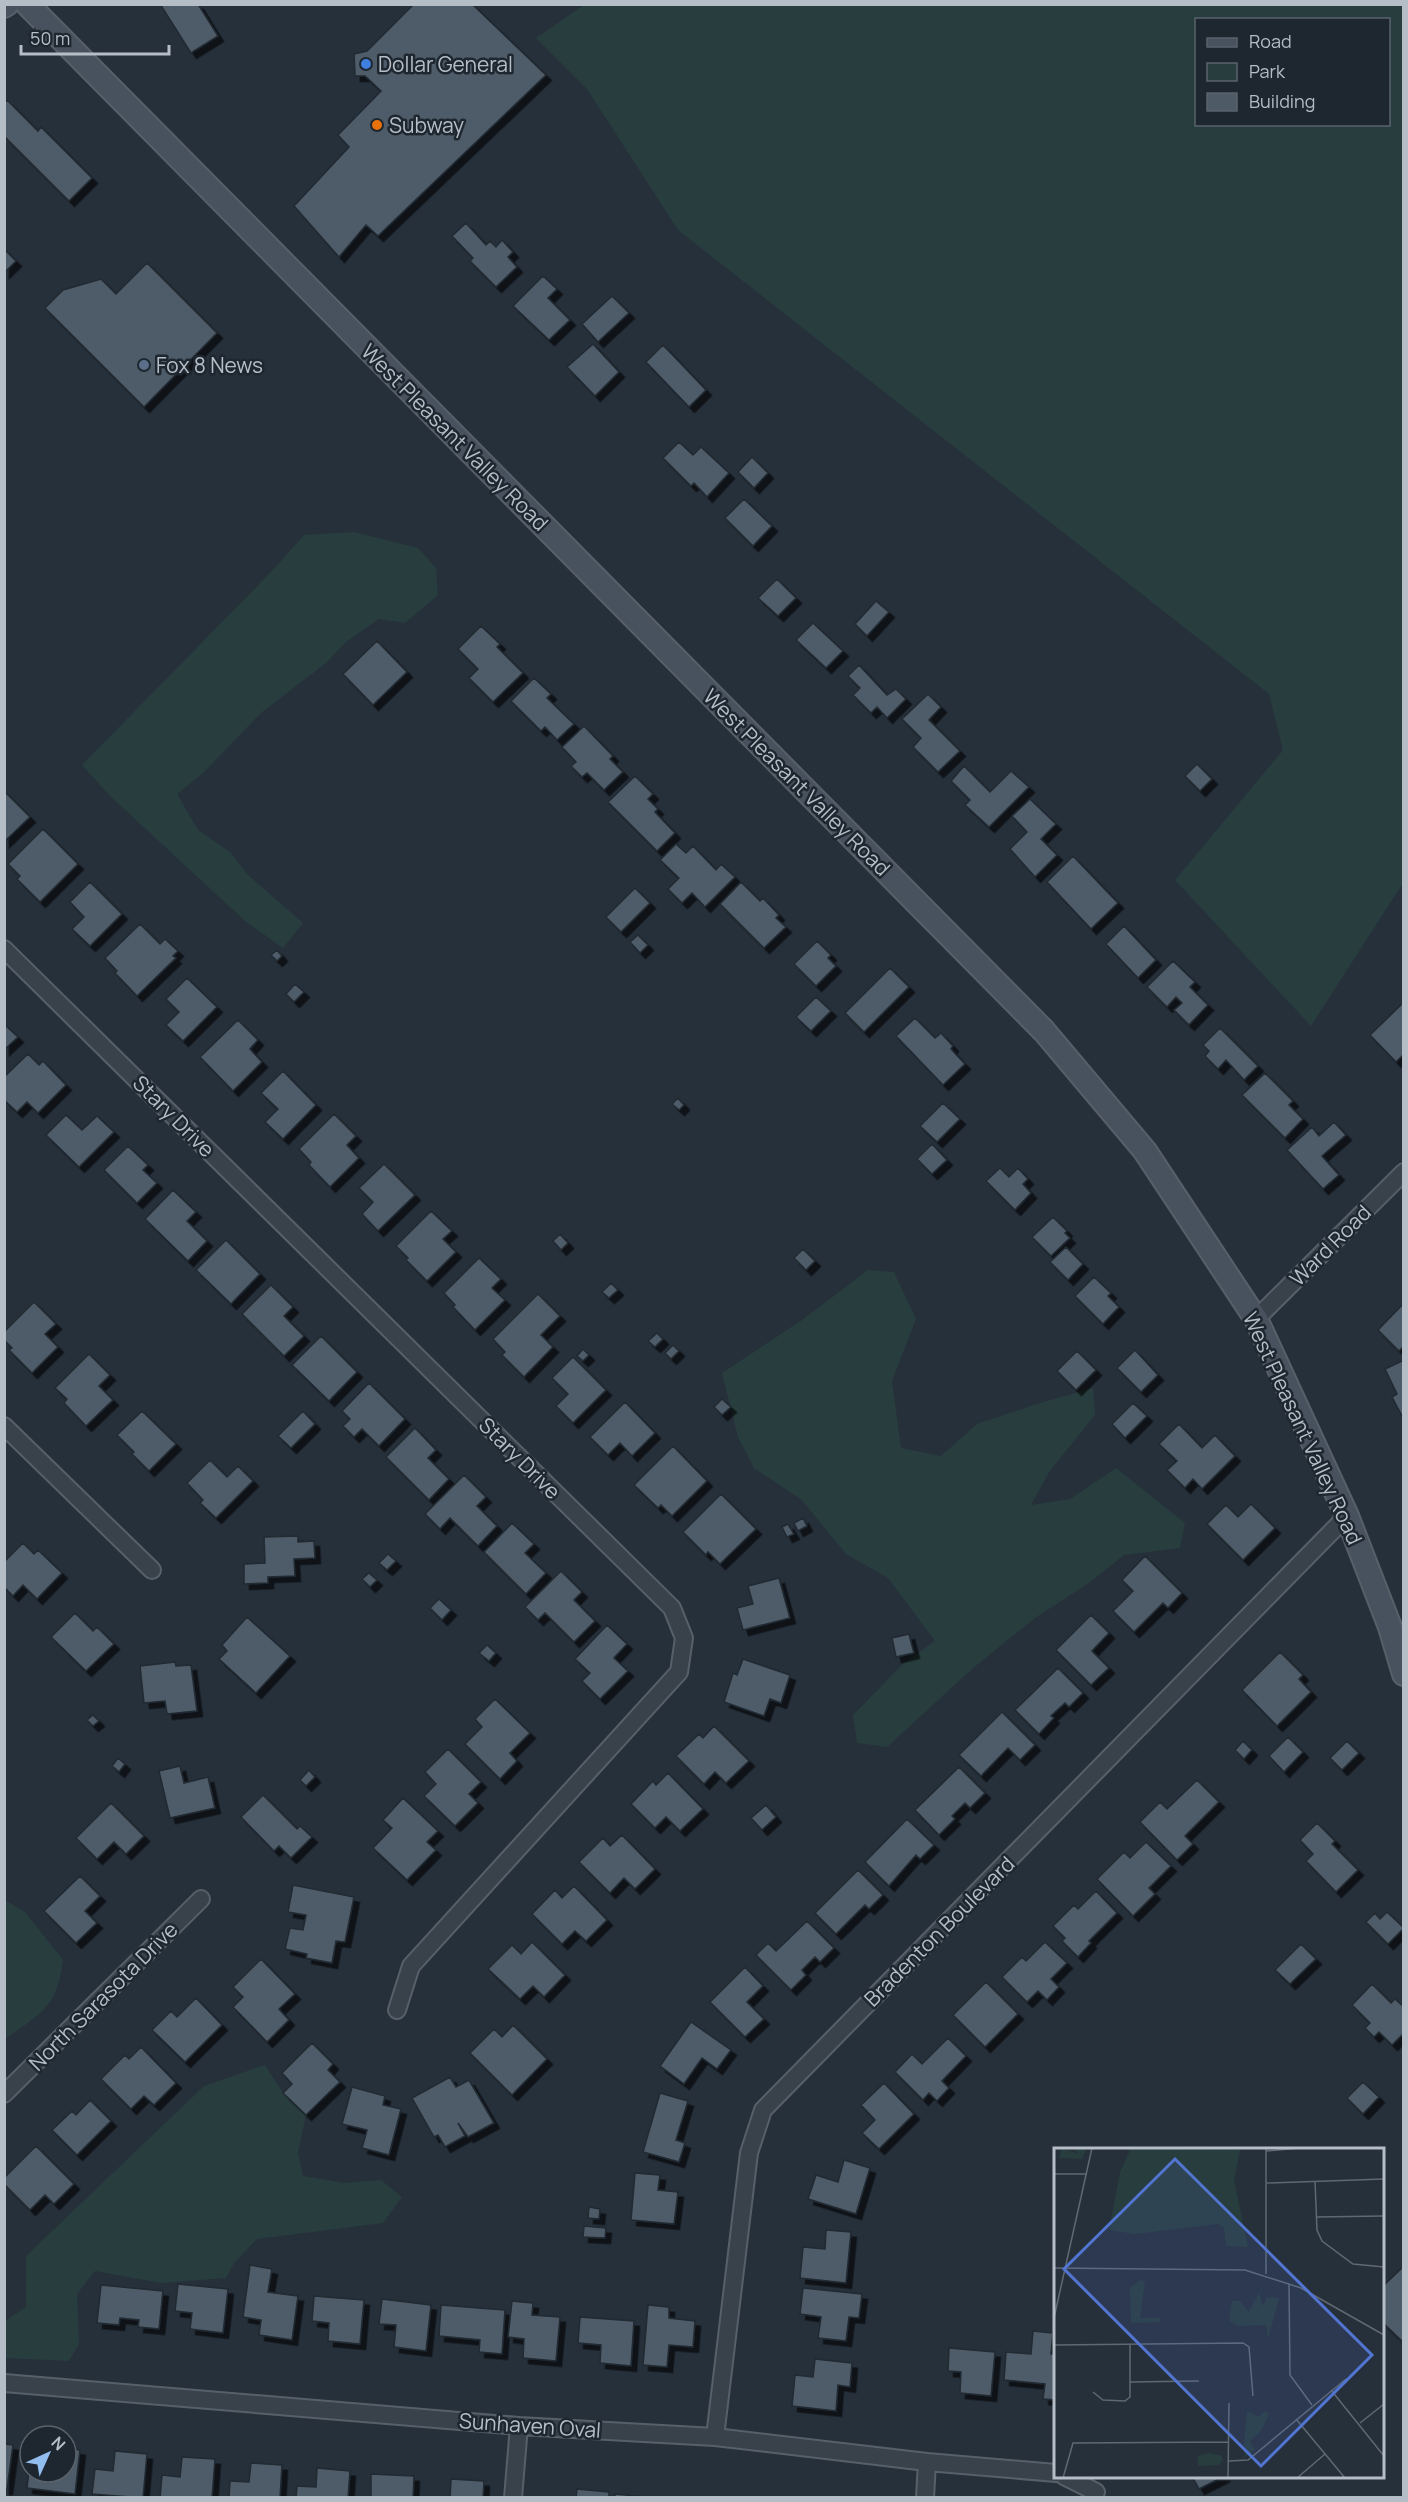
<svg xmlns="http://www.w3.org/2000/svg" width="1408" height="2502" font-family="Manrope,sans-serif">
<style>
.green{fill:#283d3d;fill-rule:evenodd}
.building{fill:#4e5b67;stroke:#202932;stroke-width:1.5;filter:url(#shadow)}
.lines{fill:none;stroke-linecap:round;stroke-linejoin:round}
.street-casing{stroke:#576069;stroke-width:20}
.secondary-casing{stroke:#576069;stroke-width:26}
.street{stroke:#39424b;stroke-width:16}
.secondary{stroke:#48525e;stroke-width:22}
.shop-dot{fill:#3f7fe0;stroke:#1e2730;stroke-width:2}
.food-dot{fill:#e8710a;stroke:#1e2730;stroke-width:2}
.service-dot{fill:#5c6f8a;stroke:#1e2730;stroke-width:2}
.labels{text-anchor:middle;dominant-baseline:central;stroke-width:5;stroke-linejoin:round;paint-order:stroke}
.poi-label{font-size:21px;fill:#b5bdc7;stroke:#1e2730;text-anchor:start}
.street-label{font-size:21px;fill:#b5bdc7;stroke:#1e2730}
.inset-road{fill:none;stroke:#5f6873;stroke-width:1.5}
.view{fill:#5275d2;fill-opacity:0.15;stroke:#5275d2;stroke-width:3}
.inset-edge{fill:none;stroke:#b5bdc7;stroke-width:3}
</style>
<defs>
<filter id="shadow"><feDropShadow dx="5.5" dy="5.5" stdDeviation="0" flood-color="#0009"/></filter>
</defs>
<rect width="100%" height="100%" fill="#26303b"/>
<path class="green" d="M584 5H1403V883L1311 1026 1175 880 1283 750 1269 694 678 230 587 89 536 38ZM1196 20H1388V124H1196Z
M354 532 418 548 436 568 438 595 405 623 379 619 346 642 326 663 261 713 203 773 177 794 198 830 230 852 247 874 303 923 283 948 245 921 109 795 82 765 271 572 304 535Z
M868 1270 894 1272 916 1319 892 1381 901 1448 941 1456 977 1424 1040 1403 1093 1388 1095 1415 1049 1472 1031 1505 1070 1499 1116 1468 1185 1523 1180 1548 1124 1555 1089 1583 1035 1618 972 1669 887 1747 857 1743 853 1715 904 1663 935 1641 888 1578 846 1554 802 1500 754 1468 738 1437 722 1373 802 1320Z
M5 1900 25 1912 63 1960C57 2007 42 2013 5 2039Z
M265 2065 283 2093 306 2115 298 2153 303 2176 344 2183 381 2180 402 2197 383 2223 257 2239 234 2263 226 2278 161 2283 95 2271 77 2294 79 2344 69 2361 5 2358V2321L26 2307V2256L204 2086Z"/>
<path class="building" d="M160 4H198L218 36 191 53Z
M414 4H472L546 75 378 236 366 225 339 257 294 206 349 147 338 135 381 91 365 76H355L354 54 367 51Z
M7 100 38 131 41 127 92 178 69 201 4 136V103Z
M466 223 486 245 490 241 496 247 502 240 513 252 508 257 517 267 496 287 470 261 473 258 452 236Z
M4 249 16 261 4 273Z
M147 263 217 333 144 407 45 308 63 290 101 279 116 294Z
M543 276 557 289 548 298 570 320 549 340 513 306Z
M612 296 629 313 598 342 582 324Z
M593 344 619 372 595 396 567 367Z
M663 345 706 390 689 407 646 362Z
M679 442 693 455 701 447 729 473 707 497 694 483 691 486 663 458Z
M752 457 768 473 754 488 738 472Z
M744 499 772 526 753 546 725 518Z
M777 579 796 598 778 616 758 598Z
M876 601 889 612 867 636 855 624Z
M813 623 843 651 826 668 796 640Z
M481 626 500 644 497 647 523 673 493 702 469 678 478 669 458 649Z
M377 641 407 672 373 705 343 674Z
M859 665 887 695 896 689 906 699 887 718 877 707 871 713 853 695 860 688 848 676Z
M534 678 551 694 547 698 574 724 557 740 545 727 541 731 511 701Z
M928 694 941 707 929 720 960 751 938 772 913 747 921 738 902 719Z
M584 726 613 756 610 759 623 772 604 790 587 773 582 777 571 766 576 762 562 747Z
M1197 764 1212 779 1200 791 1185 776Z
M964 766 990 792 1011 771 1029 787 989 827 965 805 970 800 951 781Z
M635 776 653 794 648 799 658 809 655 812 675 833 657 851 608 802Z
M4 791 30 817 4 842Z
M1030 799 1056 824 1041 839 1057 855 1035 877 1010 849 1027 832 1012 816Z
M43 829 78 864 40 902 17 879 20 876 8 864Z
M676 844 686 853 693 846 716 870 721 864 735 877 705 907 692 893 682 903 668 889 679 878 660 860Z
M1073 856 1118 903 1091 929 1047 882Z
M90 882 122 914 90 946 72 929 84 917 70 902Z
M741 882 760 901 763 898 779 915 776 918 786 927 764 948 720 904Z
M635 888 650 903 621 932 606 917Z
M140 924 160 944 165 939 178 951 173 956 176 958 137 996 115 973 117 971 105 958Z
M1124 926 1156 960 1138 978 1106 944Z
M638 935 648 945 640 953 630 942Z
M817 941 831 955 828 958 836 966 816 986 794 964Z
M277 950 282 956 277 961 271 955Z
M1173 961 1195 982 1190 987 1208 1005 1189 1025 1174 1010 1182 1003 1176 997 1167 1007 1147 987Z
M890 968 909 987 864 1032 845 1013Z
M187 978 217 1007 183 1041 166 1025 179 1012 166 999Z
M295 984 304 992 294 1002 286 994Z
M816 997 831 1011 811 1031 796 1017Z
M1404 1002V1054L1396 1062 1370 1035Z
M915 1018 935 1038 941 1033 953 1046 951 1049 965 1064 943 1085 896 1036Z
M238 1020 258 1040 250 1049 262 1062 233 1091 200 1057Z
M4 1024 18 1037 4 1050Z
M1220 1028 1258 1066 1244 1080 1226 1060 1218 1069 1205 1056 1209 1051 1203 1045Z
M28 1054 39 1065 43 1061 66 1085 38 1113 27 1102 17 1112 4 1100V1077Z
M283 1071 316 1105 283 1139 265 1122 278 1109 261 1093Z
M1265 1073 1293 1101 1289 1105 1303 1119 1285 1138 1242 1095Z
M678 1098 684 1105 679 1110 672 1104Z
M943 1103 960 1119 937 1142 920 1126Z
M334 1114 356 1136 347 1145 359 1158 330 1187 309 1165 311 1162 299 1149Z
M66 1115 82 1130 97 1116 114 1132 79 1167 46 1135Z
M1334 1122 1346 1135 1322 1156 1339 1175 1323 1189 1287 1150 1312 1127 1319 1136Z
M932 1144 947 1160 932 1174 917 1159Z
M128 1146 148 1165 143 1170 157 1183 137 1203 104 1170Z
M384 1164 415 1195 378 1231 362 1214 373 1202 359 1188Z
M1000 1168 1009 1177 1018 1168 1028 1179 1023 1184 1031 1193 1015 1210 986 1181Z
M173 1190 196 1212 187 1221 207 1241 188 1261 145 1219Z
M431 1211 452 1231 443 1239 456 1252 427 1281 406 1260 408 1258 396 1246Z
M1053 1217 1067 1231 1065 1233 1070 1238 1051 1256 1032 1237Z
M560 1234 568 1243 561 1250 553 1241Z
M226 1240 260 1274 231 1304 196 1270Z
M1066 1247 1083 1264 1068 1280 1050 1262Z
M803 1249 815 1261 806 1270 794 1258Z
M479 1258 501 1279 492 1288 505 1300 475 1330 453 1307 455 1305 444 1293Z
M1094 1277 1111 1293 1108 1296 1119 1307 1103 1324 1075 1296Z
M611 1283 618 1290 609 1298 602 1292Z
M271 1285 293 1307 284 1316 304 1336 284 1356 242 1314Z
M538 1294 560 1316 541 1335 553 1347 524 1377 502 1355 505 1352 493 1339Z
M34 1302 56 1324 45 1334 58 1347 32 1373 9 1350 12 1348 4 1340V1332Z
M1404 1303V1346L1399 1351 1378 1330Z
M657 1333 663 1339 655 1347 648 1341Z
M321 1336 357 1372 329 1401 292 1365Z
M673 1345 679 1351 671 1359 665 1353Z
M583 1349 589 1355 583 1361 577 1356Z
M1135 1350 1158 1375 1141 1392 1117 1368Z
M1077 1351 1096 1370 1076 1390 1057 1371Z
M89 1354 110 1375 99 1386 113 1400 86 1426 64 1403 67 1399 55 1388Z
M573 1357 606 1390 573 1423 556 1406 568 1394 552 1378Z
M1404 1360V1415L1402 1416 1392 1397 1397 1394 1385 1369Z
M369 1383 405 1419 379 1446 362 1429 354 1437 343 1426 350 1419 342 1411Z
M722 1399 731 1407 722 1415 714 1407Z
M625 1402 655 1433 632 1456 620 1443 608 1455 590 1437Z
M1133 1403 1147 1416 1125 1438 1112 1424Z
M142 1411 176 1444 149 1471 132 1454 134 1452 117 1435Z
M303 1411 315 1424 291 1448 278 1436Z
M1179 1424 1202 1448 1215 1435 1235 1456 1202 1489 1193 1479 1185 1488 1167 1470 1177 1461 1159 1444Z
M415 1428 436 1450 428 1458 449 1479 429 1500 386 1457Z
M673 1446 707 1481 672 1516 661 1505 658 1508 634 1485Z
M210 1460 227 1477 238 1466 253 1481 216 1518 200 1503 203 1500 187 1483Z
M464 1475 486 1497 477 1506 497 1526 478 1546 450 1518 440 1529 425 1514Z
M721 1494 756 1529 720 1564 708 1552 706 1555 683 1532Z
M1251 1504 1275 1528 1243 1560 1207 1524 1226 1505 1238 1517Z
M803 1518 807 1526 798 1531 794 1523Z
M512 1523 534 1544 525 1553 546 1573 526 1594 484 1552Z
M788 1524 794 1534 787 1537 782 1527Z
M298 1536V1542L314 1541 315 1558 294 1559 295 1576 268 1577V1583L244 1584V1564L265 1563 264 1537Z
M23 1543 34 1554 38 1550 62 1573 37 1599 23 1585 13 1596 4 1587V1562Z
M388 1554 396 1561 387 1570 379 1563Z
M1145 1556 1182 1593 1168 1608 1163 1603 1134 1632 1113 1611 1133 1591 1122 1580Z
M561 1571 582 1592 574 1600 595 1621 574 1642 545 1613 538 1620 525 1607Z
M369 1573 377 1580 370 1587 362 1579Z
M779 1578 790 1618 743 1630 737 1608 753 1604 748 1586Z
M439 1599 451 1610 442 1620 430 1608Z
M75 1613 93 1631 97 1627 114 1644 86 1671 51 1637Z
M1091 1615 1109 1633 1092 1651 1109 1668 1091 1685 1056 1650Z
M247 1617 290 1656 256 1693 219 1659 227 1651 222 1645Z
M607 1625 627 1644 614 1658 628 1671 600 1699 582 1681 590 1673 575 1659Z
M909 1634 914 1653 896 1657 892 1638Z
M487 1645 496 1653 489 1661 479 1653Z
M1280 1652 1303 1675 1299 1679 1311 1692 1277 1726 1242 1690Z
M743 1659 790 1675 781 1703 770 1699 764 1716 724 1702 733 1673 737 1675Z
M175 1662 176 1666 191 1665 197 1711 167 1714 165 1701 144 1703 140 1666Z
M1058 1668 1083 1693 1069 1707 1065 1703 1051 1716 1054 1718 1039 1734 1015 1710Z
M495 1699 530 1733 510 1753 517 1761 500 1779 465 1744 482 1727 475 1719Z
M1002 1712 1035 1745 1020 1760 1008 1748 981 1776 959 1755Z
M93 1715 99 1721 93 1726 87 1720Z
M714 1726 749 1761 726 1783 715 1772 704 1784 676 1756 699 1734 703 1738Z
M1288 1737 1303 1752 1284 1772 1269 1756Z
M1243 1741 1252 1750 1244 1759 1235 1750Z
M1347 1741 1359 1753 1342 1770 1330 1758Z
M448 1749 481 1782 469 1794 478 1803 455 1826 424 1796 436 1784 425 1772Z
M118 1758 125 1764 119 1772 112 1766Z
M180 1766 184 1783 208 1777 215 1808 170 1818 159 1771Z
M959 1767 985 1793 970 1808 965 1803 952 1816 955 1819 939 1835 915 1810Z
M309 1770 315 1777 306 1786 300 1780Z
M668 1773 703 1809 680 1831 666 1817 655 1828 631 1804 653 1781 656 1785Z
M1197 1780 1219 1802 1185 1836 1193 1844 1177 1860 1140 1822 1160 1802 1167 1809Z
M263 1795 297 1829 300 1826 312 1837 291 1858 279 1846 274 1851 241 1817Z
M403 1798 438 1831 427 1842 436 1850 407 1880 373 1848 392 1828 383 1820Z
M111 1803 144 1836 126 1854 114 1842 97 1859 76 1838Z
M766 1805 776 1817 762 1830 751 1818Z
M907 1819 934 1845 920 1859 916 1855 889 1886 865 1862Z
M1317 1823 1335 1841 1332 1844 1358 1870 1336 1892 1306 1861 1313 1854 1300 1840Z
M622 1835 655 1869 635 1889 624 1878 610 1893 579 1862 603 1838 610 1846Z
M1146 1842 1171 1866 1149 1888 1155 1894 1133 1916 1097 1879 1124 1852 1130 1858Z
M858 1870 883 1895 869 1909 865 1905 836 1934 815 1913Z
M80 1876 100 1896 85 1911 97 1923 76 1943 44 1911Z
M293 1885 354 1897 345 1942 336 1941 332 1963 306 1958 307 1954 285 1949 290 1928 303 1930 306 1915 288 1912Z
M574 1886 607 1920 586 1941 575 1931 562 1944 532 1914 555 1890 562 1898Z
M1096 1891 1117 1913 1089 1941 1091 1943 1078 1957 1062 1941 1065 1938 1053 1926 1074 1905 1078 1909Z
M1387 1912 1404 1928 1388 1944 1366 1922 1375 1913 1380 1919Z
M807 1921 834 1948 820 1962 815 1957 802 1970 806 1975 791 1990 756 1955 768 1943 776 1951Z
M532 1942 565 1975 544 1997 533 1986 520 1999 488 1969 512 1945 521 1954Z
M1045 1942 1067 1963 1051 1979 1059 1987 1047 2000 1038 1991 1027 2002 1002 1977 1022 1957 1026 1961Z
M1301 1944 1316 1959 1290 1984 1275 1970Z
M261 1959 295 1994 279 2009 289 2020 267 2042 233 2007 243 1997 233 1987Z
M745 1967 763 1986 747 2002 764 2019 745 2037 710 2002Z
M986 1982 1018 2014 985 2047 953 2015Z
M1372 1984 1391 2003 1395 1999 1404 2007V2033L1392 2045 1379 2032 1374 2037 1365 2028 1370 2023 1352 2005Z
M196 1998 222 2025 185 2062 152 2030 171 2011 177 2017Z
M691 2022 731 2050 717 2069 702 2058 684 2084 660 2066Z
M513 2025 547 2059 512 2095 470 2053 494 2029 502 2037Z
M948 2038 966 2056 942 2081 949 2088 937 2101 929 2093 923 2100 895 2072 912 2054 922 2064Z
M312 2043 333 2064 328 2070 340 2082 306 2115 283 2093 292 2084 282 2073Z
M141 2047 176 2083 154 2105 144 2096 131 2109 101 2079 125 2055 129 2059Z
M450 2077 456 2087 469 2080 494 2123 468 2137 458 2123 465 2136 445 2147 438 2135 434 2137 412 2098Z
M1363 2082 1379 2097 1363 2114 1347 2098Z
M884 2083 914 2114 879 2149 862 2133 875 2120 861 2105Z
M352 2087 385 2096 383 2105 401 2109 389 2155 362 2148 367 2130 342 2124Z
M660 2093 688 2101 676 2140 685 2143 679 2162 643 2152Z
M90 2100 111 2121 77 2155 52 2130 72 2111 76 2115Z
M36 2146 74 2184 54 2204 45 2195 30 2210 4 2184V2178Z
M844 2160 870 2168 856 2214 808 2199 816 2175 838 2182Z
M635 2173 660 2175 658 2190 678 2192 674 2224 631 2220Z
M589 2207 600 2209 599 2219 588 2218Z
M584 2226 606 2228 605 2238 583 2237Z
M826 2230 851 2232 846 2283 800 2278 803 2247 825 2249Z
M250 2265 272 2269 268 2292 298 2296 292 2340 259 2335 261 2320 243 2317Z
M1404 2266V2343L1382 2322V2287Z
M178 2284 228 2289 223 2333 190 2329 192 2313 175 2311Z
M101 2285 163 2291 159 2329 138 2327 139 2320 120 2318 119 2325 97 2323Z
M803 2288 862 2294 859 2318 849 2317 846 2341 818 2338 821 2317 800 2314Z
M314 2296 364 2300 360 2344 328 2341 329 2323 312 2321Z
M382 2299 431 2305 426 2351 394 2347 396 2325 379 2324Z
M512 2301 533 2303 532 2315 560 2317 556 2361 523 2358 524 2339 508 2337Z
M441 2305 505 2310 502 2354 479 2352 480 2340 439 2336Z
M648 2305 669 2307V2318L695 2321 693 2347 669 2345 667 2367 643 2365Z
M580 2317 634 2321 631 2366 600 2363 601 2345 578 2343Z
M1033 2331 1053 2333 1051 2354H1056V2400L1043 2399 1045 2384 1004 2380 1006 2352 1031 2354Z
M949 2348 995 2352 991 2396 960 2393 961 2372 948 2371Z
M815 2359 852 2363 850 2387 838 2385 836 2411 792 2406 795 2375 813 2377Z
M4 2444 13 2445 7 2489H4Z
M66 2448 80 2450 75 2494 27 2488 30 2463V2472H66Z
M115 2451 147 2454 143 2498 92 2494 95 2469 113 2471Z
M182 2457 215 2459 212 2498H160L162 2475 180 2477Z
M251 2463 282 2465 280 2498H229L230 2481 249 2482Z
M317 2468 350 2471 348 2498H296L297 2486 316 2487Z
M371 2474 414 2476 413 2498H371Z
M1192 2476H1225L1199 2489Z
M451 2479 484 2481 483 2498H450Z
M577 2489 609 2492V2498H576Z
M615 2494 658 2498H615Z"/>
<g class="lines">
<g class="street-casing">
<path id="street" d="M4 949 672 1608 684 1638 679 1672 411 1966 397 2010
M1256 1319 1404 1172
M4 1426 152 1570
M4 2094 201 1899
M4 2383 519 2426 715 2437 927 2462 1056 2473
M715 2437 749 2153 763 2110 1347 1516
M1064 2476 1096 2492
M513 2498 519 2426
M925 2498 927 2462"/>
</g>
<g class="secondary-casing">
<path id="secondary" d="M27 4 1044 1031 1145 1151 1256 1319 1347 1516 1390 1627 1404 1674
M4 6 7 4"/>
</g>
<use href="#street" class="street"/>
<use href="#secondary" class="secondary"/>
</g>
<circle class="shop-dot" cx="366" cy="64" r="6"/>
<circle class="food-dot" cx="377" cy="125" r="6"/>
<circle class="service-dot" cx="144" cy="365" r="6"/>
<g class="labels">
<g class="poi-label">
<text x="378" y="64">Dollar General</text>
<text x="389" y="125">Subway</text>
<text x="156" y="365">Fox 8 News</text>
</g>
<g class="street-label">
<text transform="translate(455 437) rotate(45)">West Pleasant Valley Road</text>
<text transform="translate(797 782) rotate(45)">West Pleasant Valley Road</text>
<text transform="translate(174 1116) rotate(45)">Stary Drive</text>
<text transform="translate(1330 1245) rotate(-45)">Ward Road</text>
<text transform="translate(1303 1428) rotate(65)">West Pleasant Valley Road</text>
<text transform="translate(520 1458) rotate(45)">Stary Drive</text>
<text transform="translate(939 1931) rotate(-45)">Bradenton Boulevard</text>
<text transform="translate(103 1996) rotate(-45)">North Sarasota Drive</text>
<text transform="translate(530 2425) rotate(4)">Sunhaven Oval</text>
</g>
</g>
<g transform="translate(1054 2148)">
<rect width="330" height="330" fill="#26303b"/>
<path d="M8 0 24 6 20 0H33L28 11 5 10ZM77 0 186 2 180 32 194 99 172 98 170 80 164 76 81 86 55 82 66 24ZM86 132 91 134 86 170H106L107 174 77 175 76 140ZM205 145 209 158 213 149 225 150 214 191 212 177 185 178 175 173 178 153H186L195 164ZM193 263 205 269 211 263 215 266 207 283 196 293 201 302 189 310 193 301 190 297ZM154 305 167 307 169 312 165 317 144 318V308Z" fill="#283d3d"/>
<path class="inset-road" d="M212 0V126M212 3 246 0M0 26H32M261 33 263 82 268 93 299 116 330 119M213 35 330 31M262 69 330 68M0 120 191 122 247 140 330 187M235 136 236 227 258 257M0 170 38 0M0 197 189 195 195 199 199 248M76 234 145 233M277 242 330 308M39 244 49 252 71 253 76 249V196M242 271 291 330M306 275 330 256M175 313 194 312 292 231M9 330 19 295 175 294M174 330 175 255M243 330 271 306"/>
<path class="view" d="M121 11 318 207 207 318 10 121Z"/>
<rect width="330" height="330" class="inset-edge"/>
</g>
<rect width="1408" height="2502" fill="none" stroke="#b5bdc7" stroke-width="12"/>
<rect x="1195" y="18" width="195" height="108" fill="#1e2730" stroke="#5a636c" stroke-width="1.5"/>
<rect x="1207" y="38" width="30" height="9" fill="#48525e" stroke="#5a636c" stroke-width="1.5"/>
<text x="1249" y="48" font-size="18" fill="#b5bdc7">Road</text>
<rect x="1207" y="63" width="30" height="18" fill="#283d3d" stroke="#5a636c" stroke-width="1.5"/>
<text x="1249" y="78" font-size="18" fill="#b5bdc7">Park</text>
<rect x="1207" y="93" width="30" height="18" fill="#4e5b67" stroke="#5a636c" stroke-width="1.5"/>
<text x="1249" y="108" font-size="18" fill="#b5bdc7">Building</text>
<g transform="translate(48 2454) rotate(45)"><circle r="28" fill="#1e2730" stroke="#5a636c" stroke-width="1.5"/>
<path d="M0-4.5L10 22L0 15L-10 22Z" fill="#92bdef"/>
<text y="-9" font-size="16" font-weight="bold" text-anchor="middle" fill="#b5bdc7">N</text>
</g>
<path d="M21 45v9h148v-9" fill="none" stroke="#b5bdc7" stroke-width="3"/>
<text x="30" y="45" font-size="18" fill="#b5bdc7" stroke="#1e2730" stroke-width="4.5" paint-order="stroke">50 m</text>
</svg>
